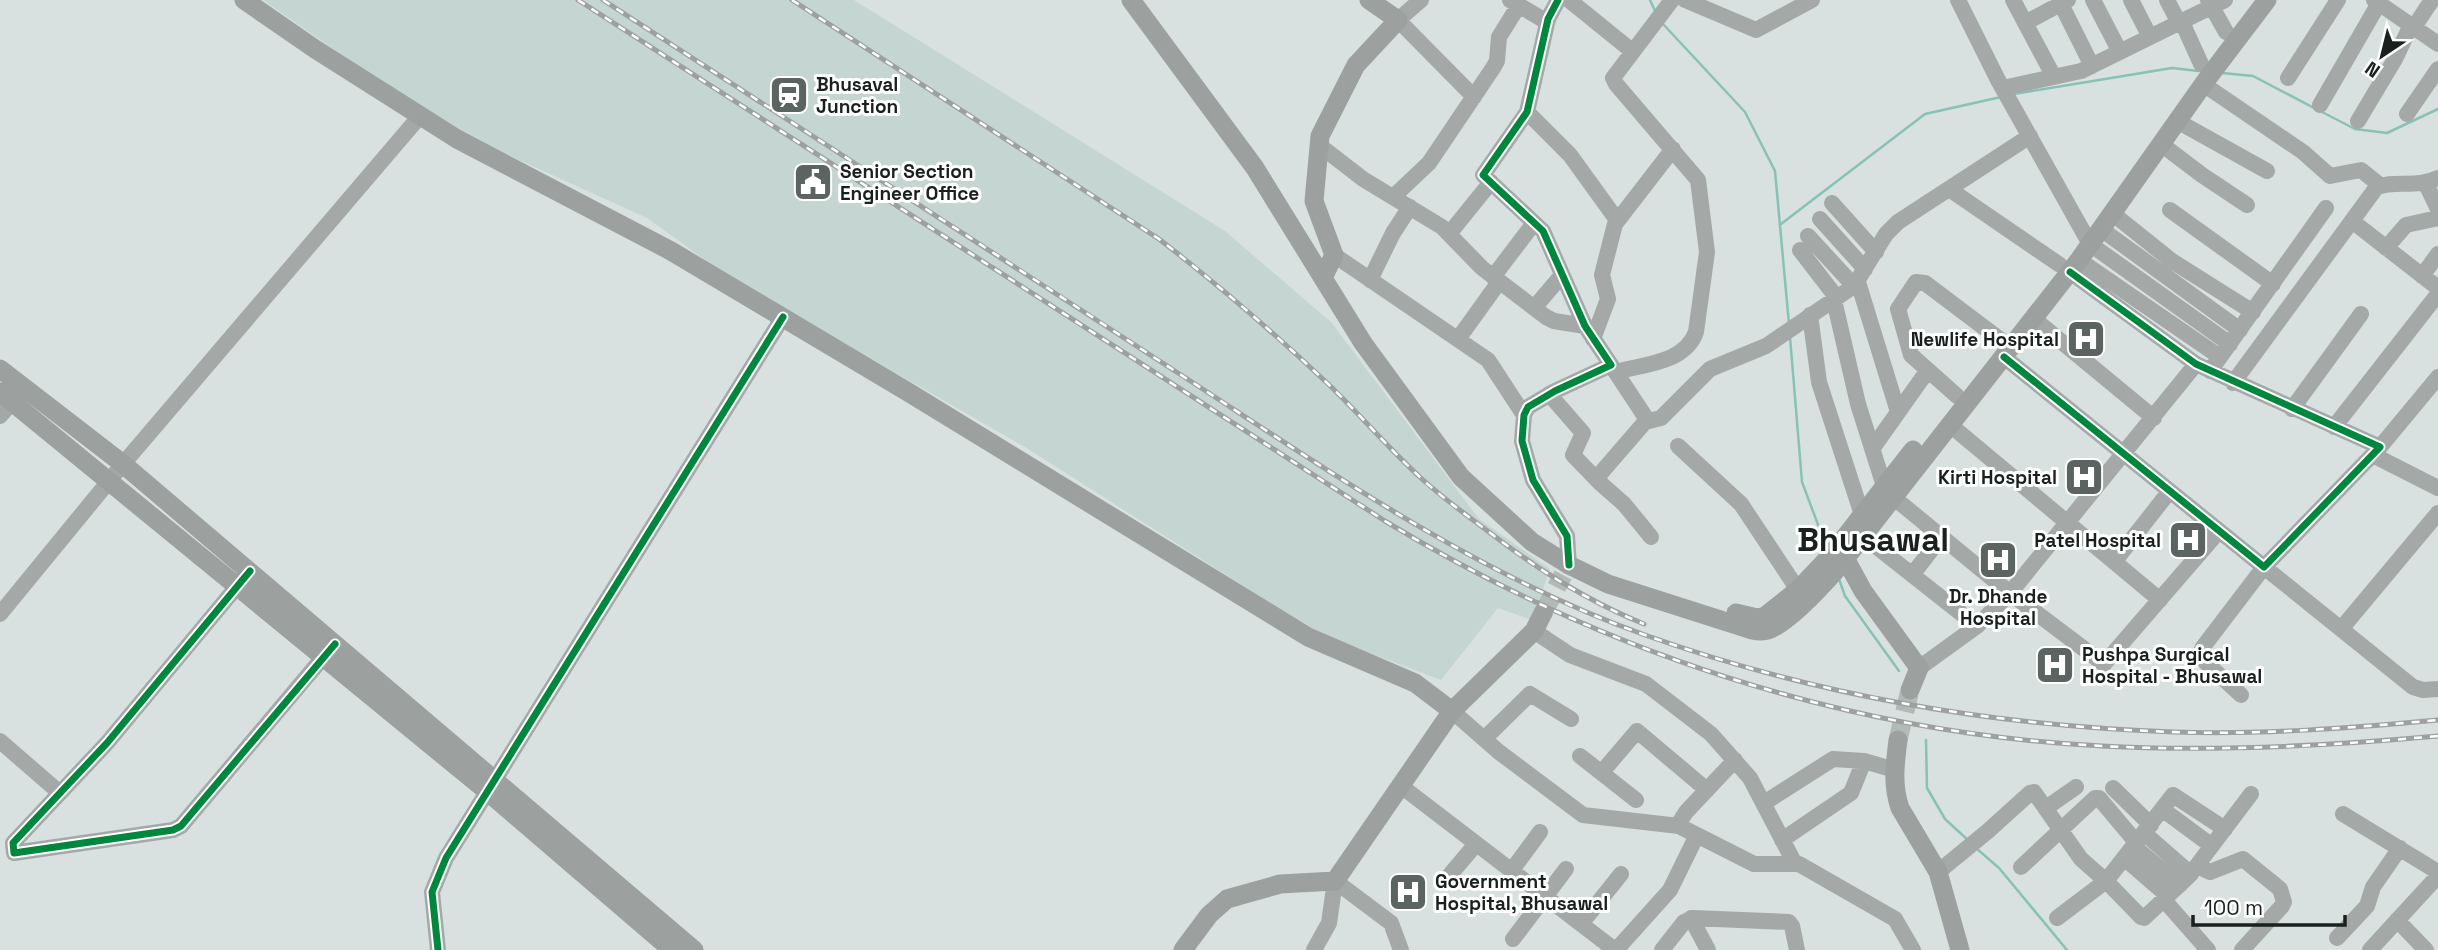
<svg xmlns="http://www.w3.org/2000/svg" width="2438" height="950" font-family="'Space Grotesk',sans-serif">
<style>
.built{fill:#c5d6d2}
.lines{fill:none;stroke-linecap:round;stroke-linejoin:round}
.stream{stroke:#88c1b5;stroke-width:2.5}
.major-tunnel{stroke:#b2bab8;stroke-width:19;stroke-dasharray:19 10;stroke-linecap:butt}
.minor{stroke:#a4a8a7;stroke-width:16}
.major{stroke:#9ca09f;stroke-width:19}
.rail-casing{stroke:#9ca09f;stroke-width:5}
.rail{stroke:#fff;stroke-width:2.5;stroke-dasharray:8;stroke-linecap:butt}
.cycleway-casing{stroke:#fff;stroke-width:11}
.cycleway{stroke:#00873e;stroke-width:7}
.labels{text-anchor:middle;dominant-baseline:central;stroke-width:6;stroke-linejoin:round;paint-order:stroke}
.poi-label{font-size:19px;font-weight:bold;fill:#19201e;stroke:#fff;text-anchor:start}
.town-label{font-size:33px;font-weight:bold;fill:#19201e;stroke:#fff}
</style>
<rect width="100%" height="100%" fill="#d8e1df"/>
<path class="built" d="M263 0H854L1225 231 1332 323 1479 519 1550 569 1532 620 1498 608 1441 680 1317 633 1028 449 726 275 647 218 444 126Z"/>
<g class="lines">
<path class="stream" d="M1650 0 1656 13
M1663 24 1745 112 1775 171 1789 324
M2222 73 2253 76 2316 109
M2014 94 2172 68 2198 71
M2322 112 2355 129 2387 133 2438 109
M1781 224 1925 114 2001 97
M1790 337 1802 482 1826 546
M1839 579 1845 596 1899 671
M1926 740 1927 788 1945 819 1969 841
M1976 848 1999 868 2067 950"/>
<path class="major-tunnel" d="M1543 613 1563 575
M1898 740 1910 690"/>
<path class="minor" d="M1421 0 1398 20 1474 97
M1510 0 1547 22
M1558 0 1548 19 1527 112 1483 175 1543 231 1585 326 1611 365 1555 391 1528 407 1524 415 1522 441 1533 480 1567 536 1569 565
M1569 0 1632 51
M1685 0 1756 30 1812 0
M1958 0 1998 80 2090 244 2230 344
M2013 0 2054 77
M2059 0 2092 66
M2093 0 2120 52
M2131 0 2150 37
M2167 0 2179 23
M2208 0 2226 32
M2374 0 2438 44
M2182 22 2201 64
M2025 23 2068 0
M2414 27 2432 0
M2288 78 2338 0
M2203 84 2303 152 2330 176 2361 170 2381 186
M2003 88 2081 71 2225 0
M2320 105 2379 3
M1527 112 1570 155 1617 220
M2407 114 2438 69
M2177 121 2267 171
M2358 121 2395 59 2411 25
M2161 144 2202 175 2247 205
M1319 145 1363 179 1442 227 1482 268 1546 317 1554 321 1585 326
M2426 184 2438 209
M1949 189 2060 265
M1393 197 1429 163 1493 68 1497 61 1499 37 1519 5
M1832 203 1876 252
M2170 210 2273 284
M2112 213 2172 261 2253 312
M1820 219 1865 269
M2352 221 2438 288
M2101 229 2240 330
M1449 234 1491 182
M1808 236 1854 286
M2386 248 2406 225 2438 218
M1800 250 1837 298
M1334 255 1488 360 1524 415
M2079 260 2220 357
M2422 276 2438 254
M1493 277 1534 223
M1370 280 1393 233 1410 207
M1858 282 1898 412
M1834 300 1858 404 1884 486 1893 497 2010 593 2104 664 2219 531
M1534 308 1562 275
M1810 315 1819 382 1862 515
M2034 319 2154 418
M1458 339 1499 282
M1593 339 1608 299 1602 275 1615 224 1673 149
M2004 357 2264 567 2380 447 2196 364 2070 272
M1611 365 1646 418 1645 422 1600 474 1599 482 1624 504 1651 537
M2210 371 2326 208
M1616 372C1644 364 1685 363 1696 332L1707 252 1698 180 1616 84 1613 78 1672 0
M2233 383 2376 188C2393 179 2416 189 2438 178
M1549 394 1583 433 1573 455 1599 482
M1957 396 1911 355 1898 309 1916 282 1925 283 2002 341
M2292 409 2361 314
M0 416 19 394
M1645 422 1661 418 1710 369 1766 346 1854 286 1886 234 1898 222 2030 136
M1949 424 2160 600
M2334 427 2438 294
M1678 446 1741 504 1798 590
M2380 447 2438 377
M1872 449 1928 370
M2373 455 2438 488
M1863 536 1977 626
M2114 562 2169 492
M1912 575 1942 536
M244 578 107 743 13 843 14 853 173 830 181 826 331 648
M0 614 123 464 420 116
M2341 629 2438 513
M1534 631 1570 655 1646 684 1711 734 1750 778 1795 864
M1919 668 1977 626 2010 593 2196 364
M2241 695 2201 658 2200 654 2203 647 2264 567 2413 687 2423 690 2438 689
M1452 711 1499 752 1583 815 1679 826 1754 864H1799L1895 919 1913 950
M1484 739 1530 694 1571 719
M0 741 60 793
M1580 756 1636 800
M1602 772 1637 731 1707 790
M1401 786 1615 950
M2113 788 2151 825
M1764 803 1833 759 1864 761 1895 770
M2046 808 2076 787
M2162 809 2212 846
M2343 814 2438 872
M1677 826 1686 812 1735 760
M2144 833 2191 874
M1782 840 1851 793 1864 761
M2133 846 2180 885
M2124 858 2168 896
M2197 866 2210 872 2243 859 2280 889 2284 902 2282 906 2242 950
M2021 867 2095 798H2099L2136 842
M1512 870 1540 832
M1938 872 1988 831 2030 793 2034 792 2081 859 2106 881 2141 917 2144 918 2189 876 2251 794
M1443 883 1476 844
M2164 900 2208 950
M1691 918 1708 950
M2057 918 2106 881 2173 795 2225 829
M2397 920 2426 950
M1581 924 1621 874
M2337 938 2367 906 2373 887 2400 848
M1513 939 1566 869
M438 950 432 892 446 858 783 317
M1314 950 1329 923 1335 881 1391 923 1401 950
M1616 950 1670 890 1697 835
M1662 950 1684 922 1693 918 1789 922 1792 926 1797 950
M2370 950 2438 876"/>
<path class="major" d="M244 0 315 49 457 139 671 251 908 392 1308 637 1415 683 1452 711
M1131 0 1255 168 1363 343 1461 477 1532 542 1569 565 1608 584 1752 630C1757 631 1762 632 1768 630 1789 623 1823 585 1838 568L2079 260 2207 79 2267 0
M1323 278 1334 255 1314 201 1320 136 1356 65 1398 20 1369 0
M0 369 123 464 694 950
M0 392 488 792 672 950
M1845 558 1863 591 1919 668 1910 690
M1736 613 1757 618 1764 617 1798 590 1831 555 1913 450
M1898 740C1895 764 1892 785 1900 808L1938 872 1960 950
M1183 950 1209 915 1227 899 1280 884 1335 881 1452 711 1534 631 1543 613"/>
<g class="rail-casing">
<path id="rail" d="M578 0 1385 521C1602 653 1848 733 2102 746 2214 752 2327 746 2438 736
M603 0C794 124 985 247 1175 371 1325 468 1476 575 1645 635 1814 695 1994 726 2174 732 2262 735 2350 728 2438 720
M792 0 1159 239C1216 283 1272 331 1325 381 1358 412 1388 448 1422 479 1443 498 1466 515 1489 532 1537 569 1587 601 1644 624"/>
</g>
<use href="#rail" class="rail"/>
<g class="cycleway-casing">
<path id="cycleway" d="M1558 0 1548 19 1527 112 1483 175 1543 231 1585 326 1611 365 1555 391 1528 407 1524 415 1522 441 1533 480 1567 536 1569 565
M2004 357 2264 567 2380 447 2196 364 2070 272
M250 571 107 743 13 843 14 853 173 830 181 826 335 644
M438 950 432 892 446 858 783 317"/>
</g>
<use href="#cycleway" class="cycleway"/>
</g>
<defs>
<g id="station-square" transform="scale(2.0125)"><rect x="-9" y="-9" width="18" height="18" rx="4" fill="#5c6462" stroke="#fff"/><path d="M-3-6H3Q5-6 5-4V2Q5 4 3 4L4.5 6H3L1.5 4h-3L-3 6H-4.5L-3 4Q-5 4-5 2V-4Q-5-6-3-6ZM-3.5-4v3h7v-3ZM-3.5 1v1.5H-2V1ZM2 1v1.5H3.5V1Z" fill="#fff"/></g>
<g id="civic-square" transform="scale(2.0125)"><rect x="-9" y="-9" width="18" height="18" rx="4" fill="#5c6462" stroke="#fff"/><path d="M-.6-6.5H3V-4.5H.6V-3L4-1V1h2V6H-6V1h2V-1L-.6-3ZM-1.2 2.5V6h2.4V2.5Z" fill="#fff"/></g>
<g id="hospital-square" transform="scale(2.0125)"><rect x="-9" y="-9" width="18" height="18" rx="4" fill="#5c6462" stroke="#fff"/><path d="M-5-5h3v3.5h4V-5h3V5h-3V1.5h-4V5h-3Z" fill="#fff"/></g>
</defs>
<g fill-rule="evenodd">
<use href="#station-square" x="789" y="95"/>
<use href="#civic-square" x="813" y="182"/>
<use href="#hospital-square" x="2086" y="339"/>
<use href="#hospital-square" x="2084" y="477"/>
<use href="#hospital-square" x="2188" y="540"/>
<use href="#hospital-square" x="1998" y="560"/>
<use href="#hospital-square" x="2055" y="665"/>
<use href="#hospital-square" x="1408" y="892"/>
</g>
<g class="labels">
<g class="poi-label">
<text x="816" y="84">Bhusaval<tspan x="816" dy="22">Junction</tspan></text>
<text x="840" y="171">Senior Section<tspan x="840" dy="22">Engineer Office</tspan></text>
<text x="2059" y="339" text-anchor="end">Newlife Hospital</text>
<text x="2057" y="477" text-anchor="end">Kirti Hospital</text>
<text x="2161" y="540" text-anchor="end">Patel Hospital</text>
<text x="1998" y="596" text-anchor="middle">Dr. Dhande<tspan x="1998" dy="22">Hospital</tspan></text>
<text x="2082" y="654">Pushpa Surgical<tspan x="2082" dy="22">Hospital - Bhusawal</tspan></text>
<text x="1435" y="881">Government<tspan x="1435" dy="22">Hospital, Bhusawal</tspan></text>
</g>
<g class="town-label">
<text x="1873" y="540">Bhusawal</text>
</g>
</g>
<g transform="translate(2382 56) rotate(215)" stroke="#ffffff" stroke-width="5" paint-order="stroke">
<path d="M0-5L12 26L0 18L-12 26Z" fill="#19201e"/>
<text y="-10" font-size="19" font-weight="bold" text-anchor="middle" fill="#19201e">N</text>
</g>
<path d="M2193 915v10h152v-10" fill="none" stroke="#19201e" stroke-width="3.5"/>
<text x="2204" y="915" font-size="21" fill="#19201e" stroke="#ffffff" stroke-width="5" paint-order="stroke">100 m</text>
</svg>
